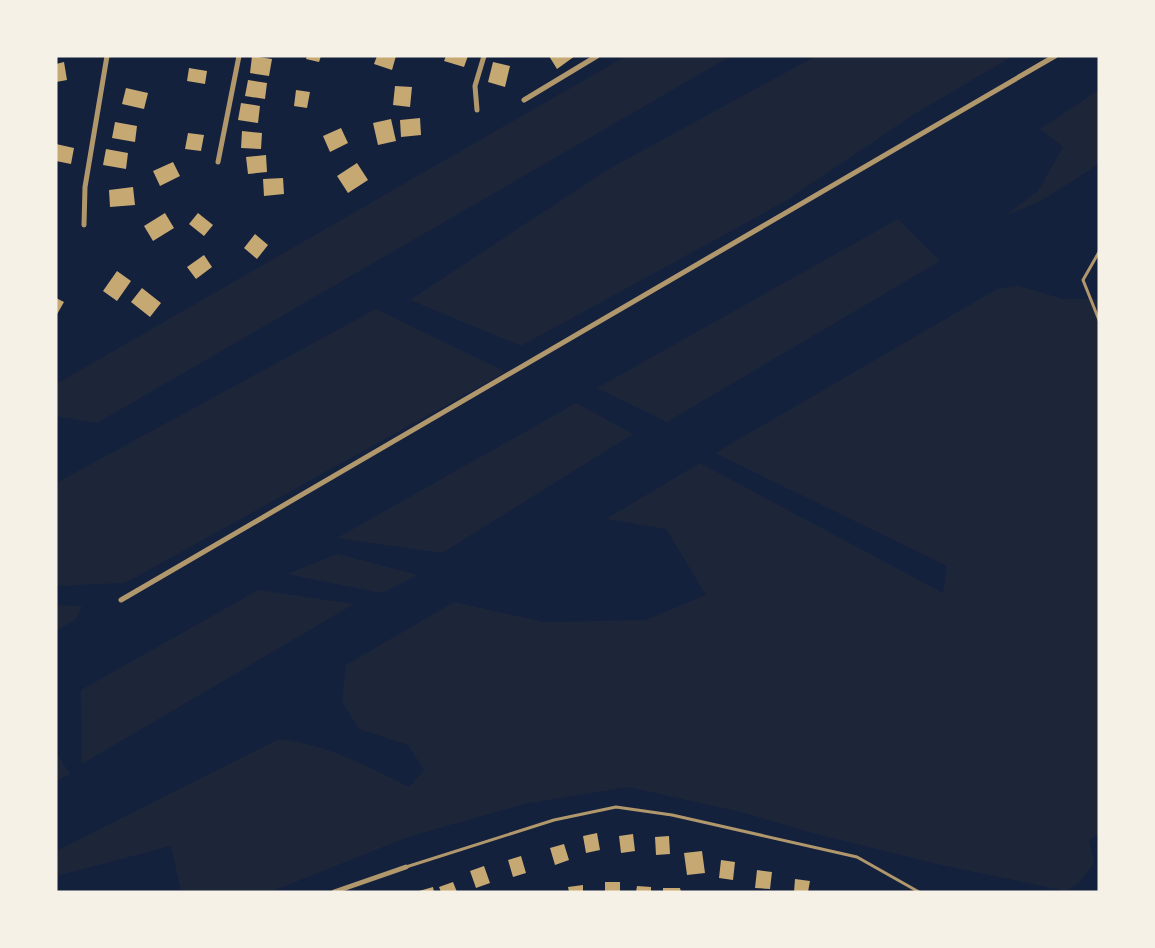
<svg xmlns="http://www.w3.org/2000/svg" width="1155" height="948" font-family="'Work Sans',sans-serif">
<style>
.green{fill:#1d2539}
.building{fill:#c6a872}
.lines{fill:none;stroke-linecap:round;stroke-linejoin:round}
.service{stroke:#b1986c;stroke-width:3}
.minor{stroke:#b1986c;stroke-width:5}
</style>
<rect width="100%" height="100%" fill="#14213d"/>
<path class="green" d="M626 56H731L97 423 56 416V384Z
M816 56H1013L916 113 784 202 521 346 410 300 607 170Z
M1099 90V164L1041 201 1005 216 1038 191 1063 147 1040 129Z
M898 219 940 261 667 422 597 388Z
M1019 286 1063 299H1099V833L1089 840 1094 863 1080 882 1066 891 937 864 812 833 741 812 628 787 524 804 411 836 270 892H181L171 846 56 876V851L279 739C326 744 367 766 409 787L424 770 408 745 359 729 342 702 346 665 454 602 544 622 646 620 706 595 666 529 606 519 700 463 943 593 947 566 715 453 997 289Z
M376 309 506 372 125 583 56 586V483Z
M576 403 633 434 442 553 337 538Z
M338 554 418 575 382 593 287 574Z
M258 590 354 604 82 764 81 690Z
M56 605 82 606 75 620 56 631Z
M56 753 70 774 56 781Z"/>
<path class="building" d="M252 56 272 59 269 76 250 73Z
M307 56H321L319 62 306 59Z
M377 56H396L392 70 374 64Z
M446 56H468L464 67 444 61Z
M549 56H575L557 69Z
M64 62 67 80 56 82V64Z
M493 62 510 66 505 87 488 82Z
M189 68 207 71 205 84 187 81Z
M248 80 267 83 265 99 245 96Z
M395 86 412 87 410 107 393 105Z
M126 88 148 93 144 109 122 104Z
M296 90 310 92 307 108 294 106Z
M241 103 260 106 258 123 238 120Z
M420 118 421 135 401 137 400 120Z
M391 119 396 141 378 145 373 123Z
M115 122 137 126 135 142 112 138Z
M341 128 348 143 330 152 323 136Z
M242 131 262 133 261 149 241 148Z
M188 133 204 135 201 151 185 149Z
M56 144 74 148 71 164 56 161Z
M106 149 128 153 126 169 103 165Z
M266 155 267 172 248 174 246 157Z
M173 162 180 176 160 186 153 171Z
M357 163 368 180 348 193 337 176Z
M283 178 284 194 264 196 263 179Z
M133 187 135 205 110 207 109 190Z
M165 213 174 228 153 241 144 226Z
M198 213 213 225 204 236 189 224Z
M255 234 268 245 257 259 244 248Z
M204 255 212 267 196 279 187 267Z
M117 271 131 281 117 301 103 291Z
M142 288 161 303 150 317 131 302Z
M56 298 64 302 56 316Z
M597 833 600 850 586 853 583 836Z
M633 834 635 851 621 853 619 836Z
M669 836 670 854 656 855 655 837Z
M564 844 569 860 555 865 550 848Z
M702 851 705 873 687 875 684 853Z
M521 856 526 873 513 877 508 860Z
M721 860 735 862 733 880 719 878Z
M484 866 490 883 476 888 470 871Z
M757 870 772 872 770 889 755 888Z
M795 879 810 881 808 892H794Z
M453 882 457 892H441L439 887Z
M605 882H620V892H605Z
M583 885V892H569L568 887Z
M637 886 651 887V892H636Z
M433 887 434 892H419V891Z
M663 888H680L681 892H663Z"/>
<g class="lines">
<path class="service" d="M1099 252 1083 280 1099 320
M406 867 554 820 616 807 672 815 857 857 919 892"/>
<path class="minor" d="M524 100 597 56
M477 110 475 86 484 56
M218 162 239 56
M84 225 85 187 107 56
M121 600 1055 56
M334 892 406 867"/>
</g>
<rect width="1155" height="948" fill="none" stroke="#f6f1e7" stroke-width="115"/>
</svg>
